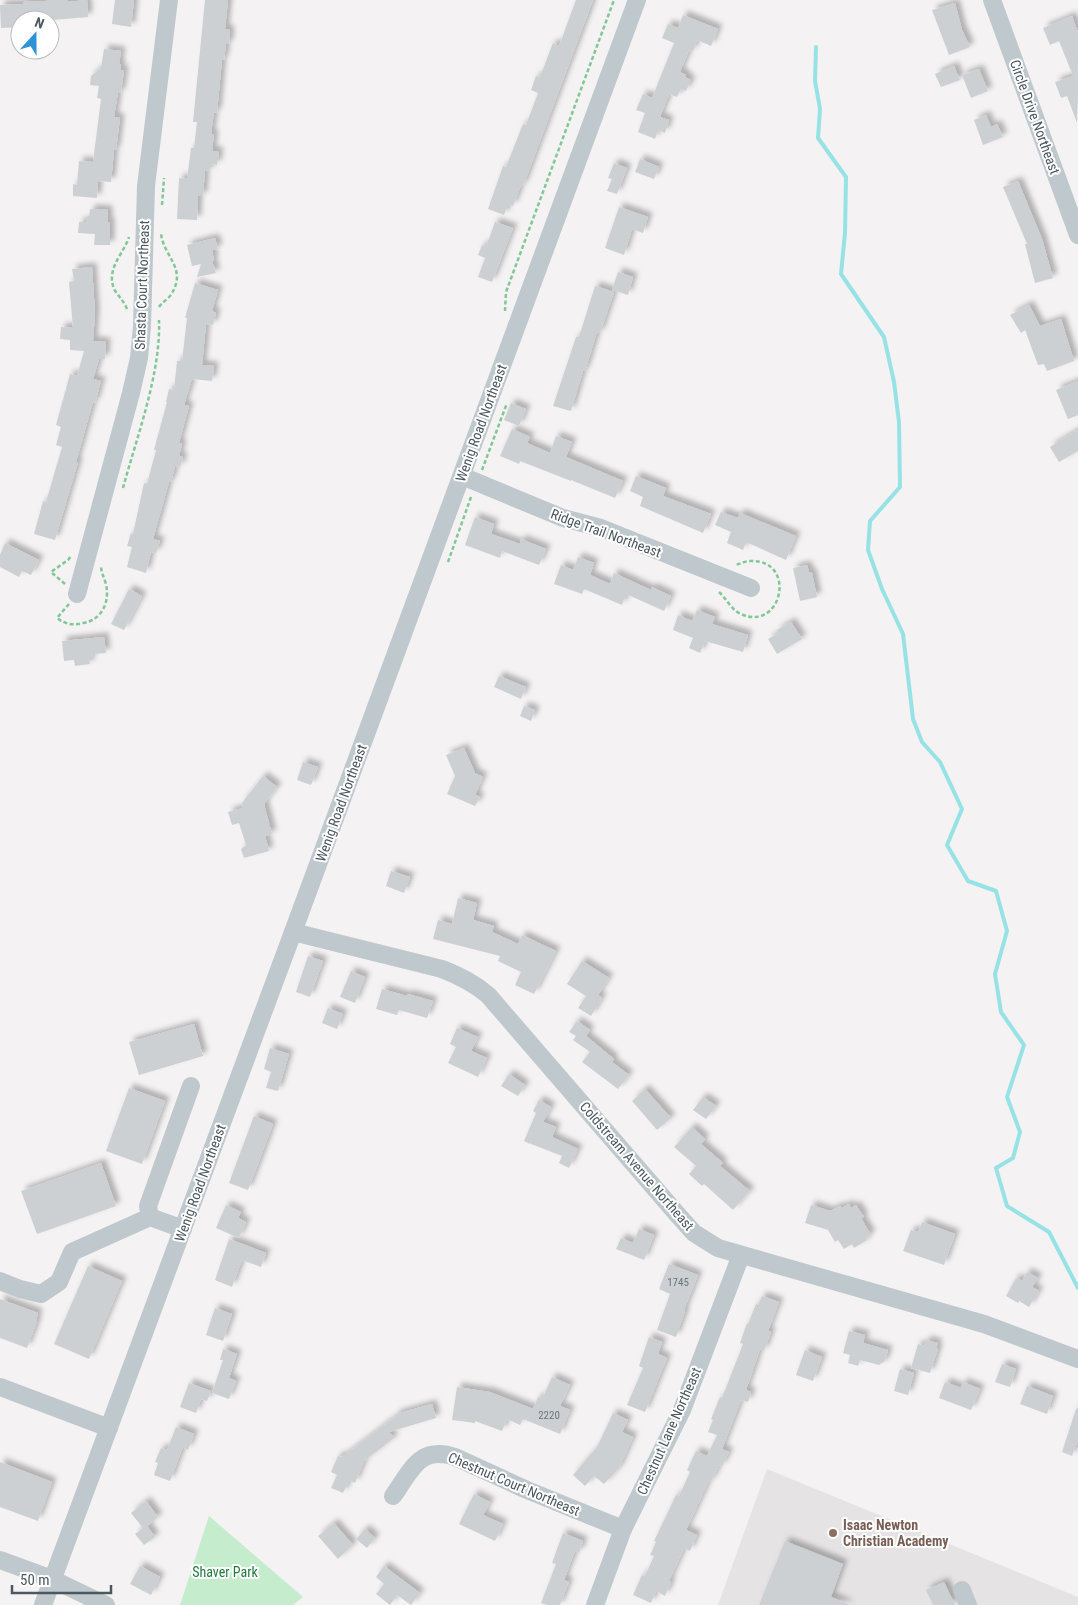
<svg xmlns="http://www.w3.org/2000/svg" width="1078" height="1605" viewBox="0 0 1078 1605" font-family="'Roboto Condensed',sans-serif">
  <style>
    .education { fill: #e5e3e3 }
    .green { fill: #c6ecce }
    .lines { fill: none; stroke-linecap: round; stroke-linejoin: round }
    .stream { stroke: #97e2e5; stroke-width: 4 }
    .building { fill: #ccd0d3; filter: url(#shadow) }
    .path { stroke: #81c798; stroke-width: 2.5; stroke-dasharray: 4 2.5; stroke-linecap: butt }
    .minor { stroke: #bfc8cd; stroke-width: 18 }
    .education-dot { fill: #8d6e63; stroke: #fff; stroke-width: 2 }
    .labels { text-anchor: middle; stroke-width: 4; stroke-linejoin: round; paint-order: stroke }
    .number-label { font-size: 11px; fill: #6b767a }
    .street-label { font-size: 14px; fill: #4b585d; stroke: #fff }
    .education-label { font-size: 14px; font-weight: bold; fill: #785e54; stroke: #fff; text-anchor: start }
    .park-label { font-size: 14px; fill: #217a3e; stroke: #fff }
  </style>
  <defs>
    <filter id="shadow"><feDropShadow dx="4.5" dy="-4.5" stdDeviation="2.5" flood-color="#0004"/></filter>
  </defs>
  <rect width="100%" height="100%" fill="#f4f2f2"/>
  <path class="education" d="M767,1469L1078,1597V1605H718Z"/>
  <path class="green" d="M209,1516L303,1597L293,1605H180Z"/>
  <g class="lines">
    <path class="stream" d="M816,47L815,81L820,109L818,138L846,177L845,233L841,274L884,337L894,382L899,422L900,487L870,521L868,550L882,589L903,634L913,719L922,742L940,762L962,809L947,845L968,881L996,891L1007,931L995,974L1001,1012L1024,1045L1007,1097L1020,1132L1013,1158L996,1168L1007,1206L1049,1232L1078,1288"/>
  </g>
  <g class="building">
    <path d="M68,0V2L87,0L88,17L53,20H20V27L1,28L0,5L23,4V2Z"/>
    <path d="M115,0H134L131,27L112,24Z"/>
    <path d="M205,0H228L225,29L230,30L229,44H226L224,60L222,59L217,113L214,112L211,134H214L212,151H219L217,165L211,164L210,171L205,170L203,196H198L197,220L177,219L179,178L187,179L191,148H194L197,122H193Z"/>
    <path d="M576,0H593L523,186L521,185L513,206L508,204L504,215L488,209L503,166L506,167L523,124L526,125L538,93L531,90L536,76L540,77L553,43L559,46Z"/>
    <path d="M955,3L962,30L970,47L949,55L932,10Z"/>
    <path d="M683,15L718,29L711,46L697,40L693,51L689,50L680,72L686,75L685,77L691,80L686,91L681,89L677,97L669,94L660,117L669,120L665,133L658,130L655,139L638,132L645,113L636,110L643,94L652,98L674,43L662,38L668,24L678,28Z"/>
    <path d="M1072,16L1078,33L1077,123L1067,96L1061,98L1055,82L1073,76L1059,41L1050,45L1043,28Z"/>
    <path d="M104,49L121,51L119,64H121L120,70H124L121,93L118,92L114,117L120,118L116,150H114L111,182L98,181L97,198L73,196V184L77,185L79,161L93,162L101,99L97,98L99,86L90,85L91,76L101,68Z"/>
    <path d="M954,66L960,80L941,87L935,74Z"/>
    <path d="M979,69L988,91L971,98L962,75Z"/>
    <path d="M986,115L991,127L997,124L1003,137L983,145L974,120Z"/>
    <path d="M640,159L659,167L654,179L635,172Z"/>
    <path d="M614,163L627,168L617,194L607,191L612,179L608,178Z"/>
    <path d="M1018,181L1042,239L1053,278L1035,283L1025,244H1027L1003,187Z"/>
    <path d="M619,207L648,217L643,233L632,229L624,255L605,248Z"/>
    <path d="M90,209L108,210V222H110V245H94L95,234L78,233L79,222H86V218H89Z"/>
    <path d="M495,222L513,228L492,282L478,277L485,258L478,255L482,245L486,247Z"/>
    <path d="M215,238L218,249L212,250L214,260L212,261L216,273L197,277L201,264L192,266L187,245Z"/>
    <path d="M92,267L95,313L93,341L106,342L105,359H99L93,379L101,381L95,403L93,402L76,462H78L55,540L34,534L43,501L46,502L62,447L56,445L61,427L56,425L70,374L77,376L84,351L70,350V340L60,339L61,327L73,328L69,282L74,281L72,269Z"/>
    <path d="M618,272L633,277L628,295L612,290Z"/>
    <path d="M195,283L218,290L212,311L216,313L213,325L206,324L202,365L214,366L212,381L192,379L184,405L189,406L179,443L182,444L179,456L183,457L180,467L175,466L171,482H169L153,539L160,541L156,553L151,552L146,573L127,567L132,547L127,546L131,533L133,534L144,483L147,484L156,450H154L167,402H166L169,389L174,390L177,361H182L187,318H185Z"/>
    <path d="M595,286L614,292L600,333L597,332L585,371H583L571,411L553,406L576,337H579Z"/>
    <path d="M1029,305L1040,326L1061,319L1074,361L1047,371L1044,364L1038,365L1025,330L1021,333L1010,315Z"/>
    <path d="M1078,381V415L1068,419L1056,390Z"/>
    <path d="M511,403L526,409L519,426L504,420Z"/>
    <path d="M512,429L530,437L527,443L550,453L556,436L572,442L566,457L623,481L615,498L571,480V481L520,461L519,464L500,456Z"/>
    <path d="M1078,430V451L1059,462L1050,447Z"/>
    <path d="M636,476L666,488L663,496L711,514L703,533L640,506L643,497L630,491Z"/>
    <path d="M721,512L738,518L740,513L796,536L786,560L746,542L743,550L727,543L731,532L715,525Z"/>
    <path d="M475,517L494,524L491,534L520,544L521,539L546,549L539,565L502,551L500,558L465,545Z"/>
    <path d="M5,543L39,560L31,575L22,571L19,577L0,567V555Z"/>
    <path d="M578,557L594,563L590,575L610,584L614,573L651,590L652,587L671,596L664,611L626,594L622,605L584,589L582,594L554,584L561,565L573,570Z"/>
    <path d="M807,565L809,572L812,573L817,597L800,601L793,568Z"/>
    <path d="M129,589L142,596L124,630L111,624Z"/>
    <path d="M697,610L715,617L712,624L748,635L743,652L705,641L700,653L689,648L693,638L673,630L678,615L692,621Z"/>
    <path d="M791,622L802,639L777,654L768,639L779,633L777,630Z"/>
    <path d="M104,637L106,653L92,654L93,658H89L90,664L75,666L74,660L64,661L62,641Z"/>
    <path d="M499,676L526,687L521,699L494,687Z"/>
    <path d="M524,706L535,710L531,721L520,716Z"/>
    <path d="M464,748L475,773L483,777L475,795L480,797L475,806L447,794L455,776L446,755Z"/>
    <path d="M303,762L318,767L311,785L297,780Z"/>
    <path d="M263,776L277,787L264,804L272,834L265,836L269,851L244,858L241,849L246,845L239,823L232,825L228,812L243,808L242,803Z"/>
    <path d="M391,871L410,877L404,893L386,886Z"/>
    <path d="M458,898L477,903L473,920L494,926L492,932L518,944L522,935L556,951L534,994L515,985L521,972L498,961L500,956L433,939L438,920L452,924Z"/>
    <path d="M308,956L323,961L310,997L296,992Z"/>
    <path d="M582,961L609,978L598,995L602,998L591,1016L578,1008L586,996L567,984Z"/>
    <path d="M351,971L365,977L355,1003L340,997Z"/>
    <path d="M382,989L407,996L408,994L433,1001L427,1018L399,1010L397,1015L376,1009Z"/>
    <path d="M328,1008L343,1014L337,1029L322,1023Z"/>
    <path d="M577,1021L590,1030L586,1036L614,1059L612,1062L629,1075L618,1089L582,1062L590,1052L573,1040L576,1036L569,1032Z"/>
    <path d="M194,1024L203,1056L139,1075L129,1042Z"/>
    <path d="M457,1028L478,1037L471,1051L487,1058L478,1077L448,1063L456,1047L450,1044Z"/>
    <path d="M270,1048L289,1054L278,1091L266,1088L271,1072L264,1069Z"/>
    <path d="M509,1074L525,1085L518,1096L501,1086Z"/>
    <path d="M129,1088L165,1101L142,1164L106,1151Z"/>
    <path d="M645,1089L671,1118L657,1130L632,1101Z"/>
    <path d="M703,1097L716,1106L706,1119L693,1110Z"/>
    <path d="M539,1100L551,1107L543,1122L556,1127L552,1137L578,1149L569,1168L559,1163L562,1156L531,1144V1142L530,1144L524,1141L536,1113L533,1111Z"/>
    <path d="M254,1116L273,1124L248,1190L229,1183Z"/>
    <path d="M692,1127L705,1139L701,1144L723,1163L720,1166L750,1191L733,1210L704,1184L702,1186L689,1174L696,1166L674,1147Z"/>
    <path d="M101,1163L116,1206L37,1234L21,1191Z"/>
    <path d="M849,1204L851,1208L856,1205L864,1217L861,1218L871,1235L866,1238L867,1240L854,1248L852,1244L844,1249L838,1240L835,1242L828,1230L805,1223L811,1205L830,1211L840,1206L841,1208Z"/>
    <path d="M226,1205L241,1212L238,1218L246,1222L239,1238L216,1228Z"/>
    <path d="M922,1222L955,1234L944,1265L903,1251L911,1230L918,1232Z"/>
    <path d="M639,1229L654,1235L644,1260L616,1249L621,1238L633,1243Z"/>
    <path d="M229,1239L266,1253L261,1267L242,1260L232,1287L215,1280Z"/>
    <path d="M669,1264L698,1275L684,1310L685,1311L676,1337L657,1330L670,1294L659,1289Z"/>
    <path d="M88,1266L122,1281L89,1359L54,1344Z"/>
    <path d="M1027,1272L1038,1278L1032,1287L1039,1291L1029,1307L1019,1301L1018,1303L1006,1296L1016,1278L1022,1281Z"/>
    <path d="M762,1296L779,1302L768,1331L771,1332L764,1351L760,1349L746,1390L751,1392L748,1402L741,1400L722,1449L729,1452L722,1466L719,1465L711,1482L709,1480L686,1530L697,1535L690,1551L684,1548L669,1581L671,1582L665,1596L656,1591L651,1603L633,1595L642,1575L645,1576L654,1556L650,1555L656,1542L654,1541L676,1495L679,1496L690,1472L687,1470L696,1451L707,1456L717,1435L708,1432L713,1420L711,1419L720,1397L722,1398L743,1344L740,1343L747,1323L748,1324L756,1304L758,1305Z"/>
    <path d="M0,1299L38,1313L36,1321H37L27,1348L0,1338Z"/>
    <path d="M215,1308L232,1314L223,1341L206,1335Z"/>
    <path d="M849,1331L865,1335L863,1343L888,1350L885,1361L879,1365L860,1360L858,1366L848,1363L850,1355L843,1353Z"/>
    <path d="M649,1337L662,1342L658,1354L667,1358L645,1412L627,1405L643,1368L639,1366Z"/>
    <path d="M926,1340L938,1343L936,1348L938,1349L930,1373L911,1368L918,1344L924,1346Z"/>
    <path d="M223,1349L237,1354L229,1378L236,1381L229,1399L212,1393L223,1360H220Z"/>
    <path d="M805,1350L822,1357L813,1381L796,1375Z"/>
    <path d="M1002,1364L1016,1369L1010,1387L995,1382Z"/>
    <path d="M900,1369L914,1373L908,1395L894,1391Z"/>
    <path d="M552,1377L570,1385L560,1406L570,1410L560,1434L523,1419L520,1425L507,1419L502,1431L475,1421V1423L452,1420L457,1387L490,1392L533,1409L538,1397L542,1399Z"/>
    <path d="M945,1382L961,1388L963,1382L980,1389L971,1410L939,1398Z"/>
    <path d="M189,1383L211,1391L207,1401L201,1399L196,1413L180,1407Z"/>
    <path d="M1027,1386L1053,1396L1047,1414L1020,1404Z"/>
    <path d="M432,1404L436,1418L389,1432L394,1438L364,1461L355,1483L349,1480L343,1493L331,1488L337,1475L331,1472L338,1456L342,1457L396,1416V1414Z"/>
    <path d="M1076,1409H1078V1439L1072,1456L1062,1452Z"/>
    <path d="M613,1413L628,1420L622,1432L633,1437L619,1468L604,1484L594,1476L585,1486L573,1475L597,1447Z"/>
    <path d="M176,1427L194,1434L188,1450L183,1447L170,1481L154,1475L158,1463L155,1462L161,1448L167,1450Z"/>
    <path d="M0,1462L52,1482L38,1521L0,1507Z"/>
    <path d="M474,1494L490,1502L483,1515L503,1524L495,1541L459,1524Z"/>
    <path d="M146,1501L158,1517L147,1526L155,1537L144,1545L135,1534L143,1528L131,1513Z"/>
    <path d="M334,1523L353,1545L338,1559L318,1536Z"/>
    <path d="M365,1529L375,1538L367,1548L356,1539Z"/>
    <path d="M563,1533L583,1541L579,1553L575,1551L564,1580L569,1582L560,1605H547L541,1603L556,1564L552,1563Z"/>
    <path d="M785,1541L843,1564L831,1597L850,1605H759Z"/>
    <path d="M140,1566L160,1577L151,1595L130,1584Z"/>
    <path d="M384,1566L420,1593L411,1605L397,1595L390,1605L376,1594L384,1584L376,1577Z"/>
    <path d="M944,1582L955,1605H933L926,1590Z"/>
  </g>
  <g class="lines">
    <g class="path">
      <path d="M162,205L164,178"/>
      <path d="M159,307C162,302 169,299 172,293C187,268 163,256 161,233"/>
      <path d="M127,309C124,301 118,296 114,289C106,268 123,255 129,237"/>
      <path d="M505,311L506,292L614,0"/>
      <path d="M482,470L507,403"/>
      <path d="M123,488C137,436 161,373 159,320"/>
      <path d="M448,562L471,497"/>
      <path d="M65,584L51,572L68,560L71,556"/>
      <path d="M719,592C727,599 731,610 741,614C782,633 798,559 750,561C745,561 740,564 735,565"/>
      <path d="M69,604L57,618C65,624 73,626 83,623C102,620 110,602 106,584C104,577 101,573 101,565"/>
    </g>
    <g class="minor">
      <path d="M992,0L1078,235"/>
      <path d="M462,476L563,518L601,528L751,588"/>
      <path d="M77,594L131,393L139,358L142,326L146,186L169,0"/>
      <path d="M293,932L442,969C460,976 474,983 488,995L677,1214L694,1233L718,1248L984,1324L1078,1359"/>
      <path d="M150,1217L148,1206L191,1086"/>
      <path d="M0,1281L20,1289L41,1294L59,1282L72,1252L150,1217L183,1229"/>
      <path d="M0,1387L109,1428"/>
      <path d="M393,1496C411,1471 419,1445 455,1457L527,1490L623,1529"/>
      <path d="M0,1560L52,1579L106,1605"/>
      <path d="M962,1590L968,1605"/>
      <path d="M43,1605L293,932L637,0"/>
      <path d="M595,1605L623,1529L682,1410L741,1255"/>
    </g>
  </g>
  <circle class="education-dot" cx="833" cy="1533" r="5"/>
  <g class="labels">
    <g class="number-label">
      <text x="678" y="1286">1745</text>
      <text x="549" y="1419">2220</text>
    </g>
    <g class="street-label">
      <text transform="translate(1035 117) rotate(70)" y="5">Circle Drive Northeast</text>
      <text transform="translate(142 285) rotate(-88)" y="5">Shasta Court Northeast</text>
      <text transform="translate(481 423) rotate(-70)" y="5">Wenig Road Northeast</text>
      <text transform="translate(606 533) rotate(20)" y="5">Ridge Trail Northeast</text>
      <text transform="translate(341 803) rotate(-70)" y="5">Wenig Road Northeast</text>
      <text transform="translate(637 1166) rotate(49)" y="5">Coldstream Avenue Northeast</text>
      <text transform="translate(200 1183) rotate(-70)" y="5">Wenig Road Northeast</text>
      <text transform="translate(669 1431) rotate(-66)" y="5">Chestnut Lane Northeast</text>
      <text transform="translate(514 1484) rotate(23)" y="5">Chestnut Court Northeast</text>
    </g>
    <g class="education-label">
      <text x="843" y="1530">Isaac Newton<tspan x="843" dy="16">Christian Academy</tspan></text>
    </g>
    <g class="park-label">
      <text x="225" y="1577">Shaver Park</text>
    </g>
  </g>
  <g transform="translate(35 35) rotate(21)"><circle r="24" fill="#ffffff" stroke="#b7bcbe"/>
  <path d="M0-4L9 19L0 12L-9 19Z" fill="#2c93d4"/>
  <text y="-8" font-size="14" font-weight="bold" text-anchor="middle" fill="#4b585d">N</text>
  </g>
  <path d="M12 1585v8h99v-8" fill="none" stroke="#4b585d" stroke-width="2.5"/>
  <text x="20" y="1585" font-size="15" fill="#4b585d" stroke="#ffffff" stroke-width="4" paint-order="stroke">50 m</text>
</svg>
